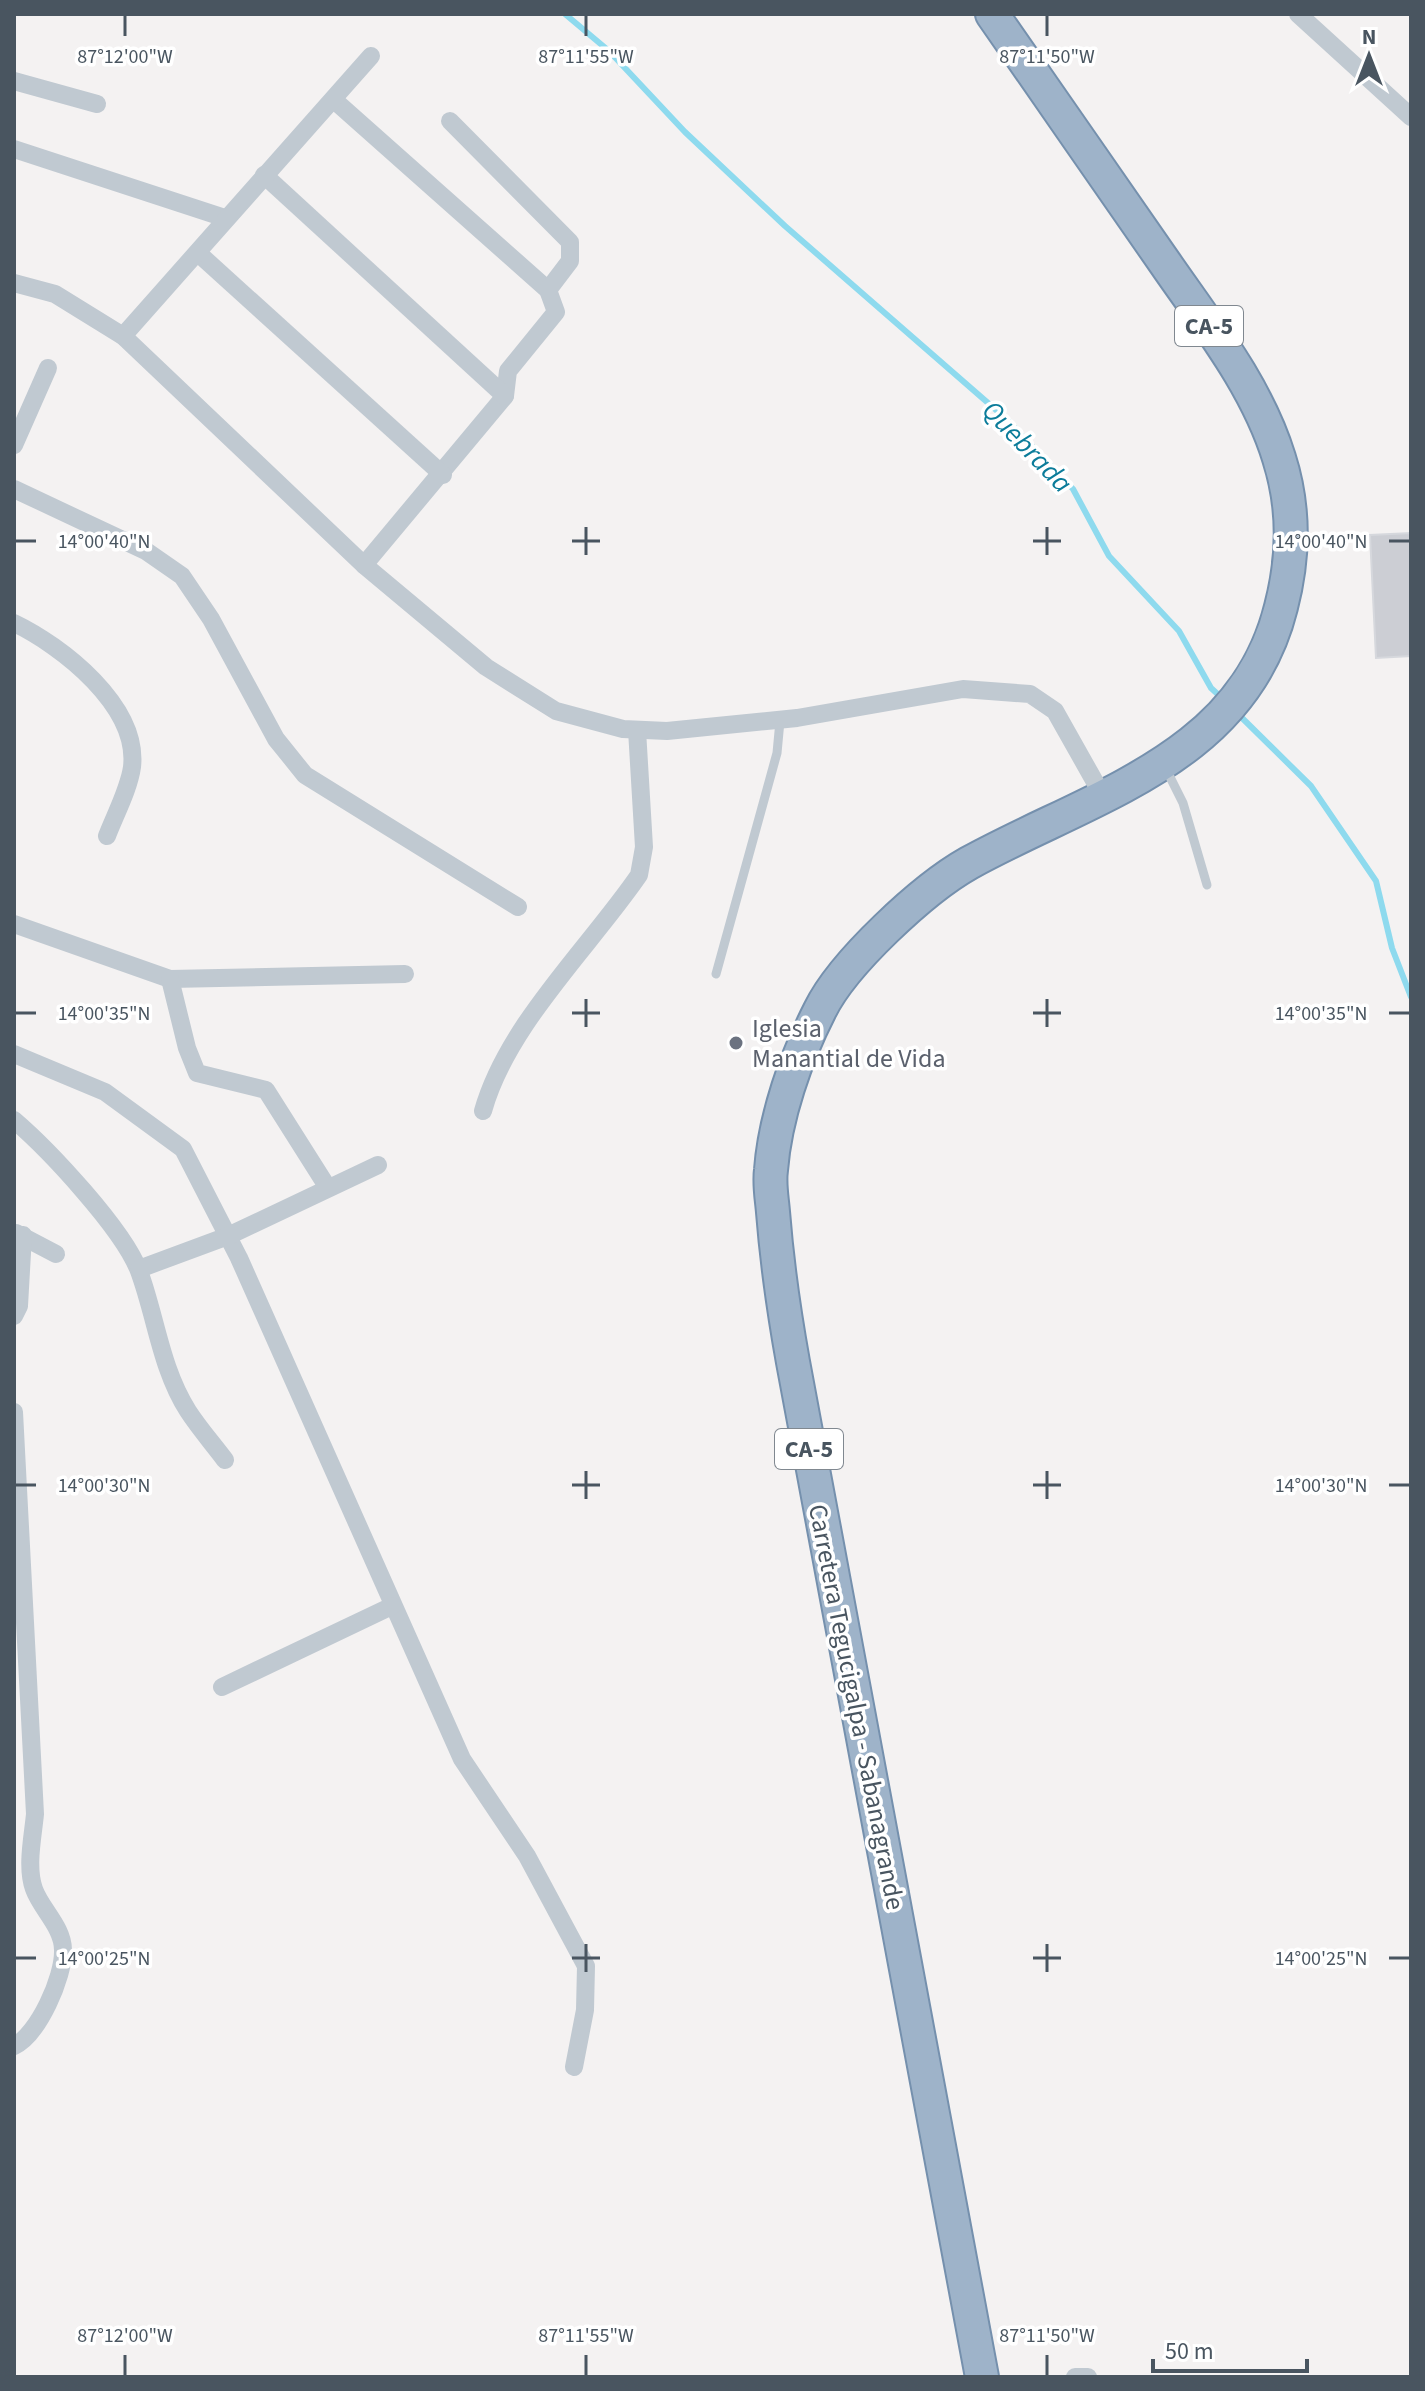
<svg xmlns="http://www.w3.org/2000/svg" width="1425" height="2391" viewBox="0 0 1425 2391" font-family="'Source Sans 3',sans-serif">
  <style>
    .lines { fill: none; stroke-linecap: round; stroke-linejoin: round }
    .stream { stroke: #8edaee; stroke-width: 6 }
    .building { fill: #ccced4; stroke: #d6d8dd; stroke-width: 2 }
    .trunk-casing { stroke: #7590ad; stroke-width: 36 }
    .service { stroke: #c0c9d1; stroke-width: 9 }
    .minor { stroke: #c0c9d1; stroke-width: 18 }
    .trunk { stroke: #9eb3c9; stroke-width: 32 }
    .ticks { fill: none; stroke: #495560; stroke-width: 3 }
    .worship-dot { fill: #6b7280; stroke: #fff; stroke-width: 3 }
    .labels { text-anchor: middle; stroke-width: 7; stroke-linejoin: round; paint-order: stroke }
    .shield { fill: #fff; stroke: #808890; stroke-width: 2 }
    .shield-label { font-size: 24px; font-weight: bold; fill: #495560 }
    .worship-label { font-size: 26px; fill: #5b616d; stroke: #fff; text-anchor: start }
    .street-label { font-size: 26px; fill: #495560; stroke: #fff }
    .water-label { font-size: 28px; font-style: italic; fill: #0b7c9a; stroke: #fff }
    .ticks-label { font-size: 20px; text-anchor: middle; fill: #495560; stroke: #fff; stroke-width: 7; stroke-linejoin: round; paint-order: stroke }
  </style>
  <rect width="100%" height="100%" fill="#f4f2f2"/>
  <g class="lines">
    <g class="stream">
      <path d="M565,14L609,51L685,132L785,226L1003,416L1073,489L1109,556L1179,631L1211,688L1223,699"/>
      <path d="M1236,712L1311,786L1376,881L1392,948L1411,997"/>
    </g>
  </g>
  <path class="building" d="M1411,533V656L1376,658L1370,535Z"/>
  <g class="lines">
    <defs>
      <path id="trunk" d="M982,2377L793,1362C784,1312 777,1263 773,1212C772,1199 769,1184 771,1170C775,1117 796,1057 820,1010C843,963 923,889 969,863C1090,796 1243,760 1281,607C1294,557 1295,508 1279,458C1257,386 1207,324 1165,263C1107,180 1050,97 992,14"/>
    </defs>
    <use href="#trunk" class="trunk-casing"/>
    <g class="service">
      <path d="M1166,769L1183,803L1207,885"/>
      <path d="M716,974L777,753L780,721"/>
    </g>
    <g class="minor">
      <path d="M1298,14L1411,117"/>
      <path d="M14,81L97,104"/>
      <path d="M334,100L548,290L556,312L508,371L505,396L364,565"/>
      <path d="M450,121L570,242V261L548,290"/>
      <path d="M14,149L225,218"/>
      <path d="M264,175L505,396"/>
      <path d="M198,253L443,475"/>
      <path d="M14,283L55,294L123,336L364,565L486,667L556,711L623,729L667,731L797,718L963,689L1030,694L1055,711L1104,798"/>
      <path d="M123,336L371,56"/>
      <path d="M14,445L48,368"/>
      <path d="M14,489L146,551L182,576L211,619L276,739L305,775L518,907"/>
      <path d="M14,623C62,646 139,706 132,767C129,789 115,815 107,836"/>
      <path d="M14,924L170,979L405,974"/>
      <path d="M170,979L187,1048L197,1073L266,1090L328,1188"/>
      <path d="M14,1054L105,1092L183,1149L239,1258L462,1759L527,1856L586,1966L585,2010L574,2067"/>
      <path d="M483,1111C507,1025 589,948 639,875L644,847L637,730"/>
      <path d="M14,1120C49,1150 123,1229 139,1271C156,1317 161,1369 188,1411C199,1428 213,1444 225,1460"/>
      <path d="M16,1233L56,1254"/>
      <path d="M139,1269L228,1236L378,1165"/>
      <path d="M14,1316L19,1306L23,1235"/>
      <path d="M14,1412L35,1814C33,1836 26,1867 34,1889C41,1909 63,1927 63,1950C64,1977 38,2035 14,2046"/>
      <path d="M222,1687L392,1606"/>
      <path d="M1075,2377H1088"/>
    </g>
    <use href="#trunk" class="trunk"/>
  </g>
  <path class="ticks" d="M125,16V36M586,16V36M1047,16V36M586,527V555M1047,527V555M16,541H36M572,541H600M1033,541H1061M1389,541H1409M586,999V1027M1047,999V1027M16,1013H36M572,1013H600M1033,1013H1061M1389,1013H1409M586,1471V1499M1047,1471V1499M16,1485H36M572,1485H600M1033,1485H1061M1389,1485H1409M586,1944V1972M1047,1944V1972M16,1958H36M572,1958H600M1033,1958H1061M1389,1958H1409M125,2355V2375M586,2355V2375M1047,2355V2375"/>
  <circle class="worship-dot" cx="736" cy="1043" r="8"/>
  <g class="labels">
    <g class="shield">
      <rect x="1175" y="306" width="68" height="40" rx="6"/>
      <rect x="775" y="1429" width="68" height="40" rx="6"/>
    </g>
    <g class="shield-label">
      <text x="1209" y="334">CA-5</text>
      <text x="809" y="1457">CA-5</text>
    </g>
    <g class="worship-label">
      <text x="752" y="1037">Iglesia<tspan x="752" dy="30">Manantial de Vida</tspan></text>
    </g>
    <g class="street-label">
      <text transform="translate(857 1707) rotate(79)" y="9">Carretera Tegucigalpa - Sabanagrande</text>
    </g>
    <g class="water-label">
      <text transform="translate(1028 446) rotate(46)" y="10">Quebrada</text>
    </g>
  </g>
  <g class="ticks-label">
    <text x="125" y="63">87°12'00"W</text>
    <text x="586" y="63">87°11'55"W</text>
    <text x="1047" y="63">87°11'50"W</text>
    <text x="104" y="548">14°00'40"N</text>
    <text x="1321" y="548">14°00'40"N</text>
    <text x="104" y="1020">14°00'35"N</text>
    <text x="1321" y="1020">14°00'35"N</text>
    <text x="104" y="1492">14°00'30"N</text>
    <text x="1321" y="1492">14°00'30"N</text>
    <text x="104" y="1965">14°00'25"N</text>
    <text x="1321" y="1965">14°00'25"N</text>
    <text x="125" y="2342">87°12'00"W</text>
    <text x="586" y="2342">87°11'55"W</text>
    <text x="1047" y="2342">87°11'50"W</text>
  </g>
  <rect width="1425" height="2391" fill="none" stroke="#495560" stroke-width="32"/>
  <g transform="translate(1369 56)" stroke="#ffffff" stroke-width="6" paint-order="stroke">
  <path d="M0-6L14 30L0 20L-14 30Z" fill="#495560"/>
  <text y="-12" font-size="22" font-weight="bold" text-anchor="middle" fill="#495560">N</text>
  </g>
  <path d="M1153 2359v12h154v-12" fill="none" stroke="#495560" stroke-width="4"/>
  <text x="1165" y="2359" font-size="24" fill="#495560" stroke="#ffffff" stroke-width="6" paint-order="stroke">50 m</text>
</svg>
